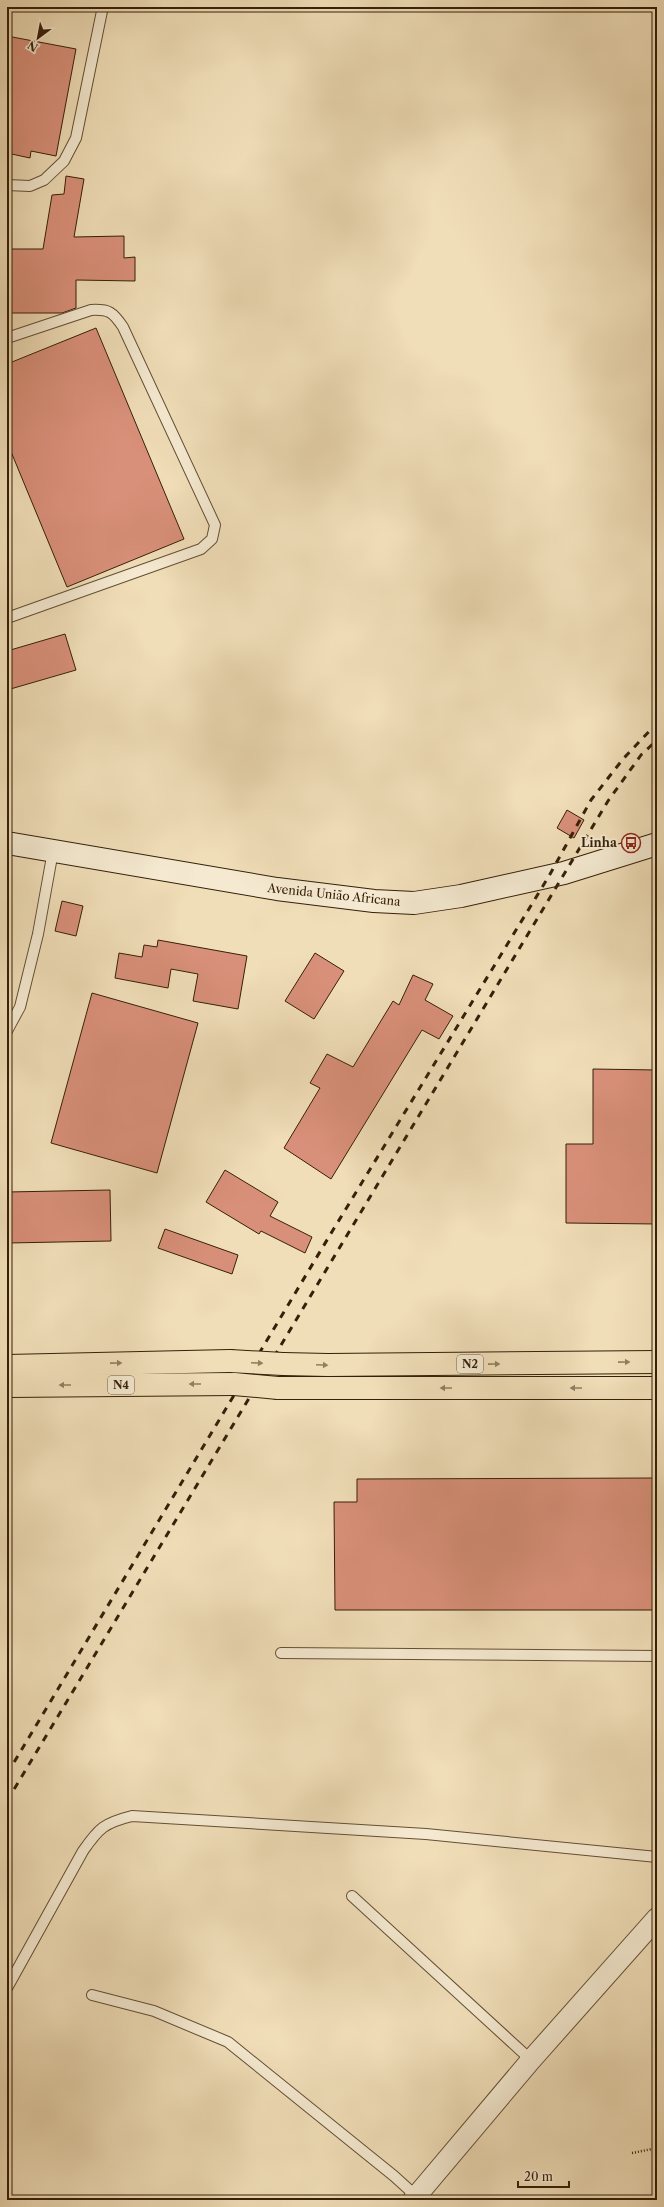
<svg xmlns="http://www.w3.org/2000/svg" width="664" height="2207" viewBox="0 0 664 2207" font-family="'Libre Caslon Text',serif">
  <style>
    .building { fill: #d9907a; stroke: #351f08 }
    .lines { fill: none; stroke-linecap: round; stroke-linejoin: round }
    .lane-casing { stroke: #644f34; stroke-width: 12 }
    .street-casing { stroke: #644f34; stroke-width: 22 }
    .secondary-casing { stroke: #351f08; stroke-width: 24 }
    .highway-casing { stroke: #351f08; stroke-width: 24 }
    .path { stroke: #351f08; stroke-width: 2.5; stroke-dasharray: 1 2; stroke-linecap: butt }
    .lane { stroke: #f5ead1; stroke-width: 10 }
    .street { stroke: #f5ead1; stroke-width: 20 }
    .secondary { stroke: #f5ead1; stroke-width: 22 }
    .highway { stroke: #f0deb8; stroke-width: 22 }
    .rail { stroke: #351f08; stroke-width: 3; stroke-dasharray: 7 7; stroke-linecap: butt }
    .highway-bridge-casing { stroke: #351f08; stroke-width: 24; stroke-linecap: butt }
    .highway-bridge { stroke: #f0deb8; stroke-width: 22 }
    .oneway { fill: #927e60 }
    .labels { text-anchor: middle; stroke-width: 4; stroke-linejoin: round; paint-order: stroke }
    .shield { fill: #f5ead1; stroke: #6f5c44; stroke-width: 1 }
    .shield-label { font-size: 11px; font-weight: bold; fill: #351f08 }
    .poi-label { font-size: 12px; font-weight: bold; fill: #351f08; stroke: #f5ead1; text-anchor: end }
    .street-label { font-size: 12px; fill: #351f08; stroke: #f5ead1 }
  </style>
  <rect width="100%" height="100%" fill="#f0deb8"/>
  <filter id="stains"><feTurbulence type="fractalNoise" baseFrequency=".005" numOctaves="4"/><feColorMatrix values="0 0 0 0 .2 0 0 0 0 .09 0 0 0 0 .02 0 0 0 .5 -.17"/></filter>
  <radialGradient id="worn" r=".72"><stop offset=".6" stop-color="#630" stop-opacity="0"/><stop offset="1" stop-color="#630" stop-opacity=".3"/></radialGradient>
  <g class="building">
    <path d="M7,36L76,49L56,156L31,151L30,158L7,153Z"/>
    <path d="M66,176L84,179L74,237L124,236V258L135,257V281L76,280V308L62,313H7V249H43L52,195L64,194Z"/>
    <path d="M96,328L184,539L67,587L7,442V364Z"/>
    <path d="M65,634L76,670L7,690V651Z"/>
    <path d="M567,810L584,820L574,838L557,828Z"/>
    <path d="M62,901L83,906L76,936L55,931Z"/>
    <path d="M158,940L247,956L238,1009L193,1001L198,974L171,969L168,988L115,978L119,953L142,957L144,945L157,947Z"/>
    <path d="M315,953L344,971L314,1019L285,1001Z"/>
    <path d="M413,975L433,984L425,1000L453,1016L439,1039L422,1030L331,1179L284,1148L320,1088L310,1083L327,1054L353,1067L393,1001L399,1005Z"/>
    <path d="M92,993L198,1023L157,1173L51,1143Z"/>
    <path d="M593,1069L657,1070V1224L566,1223V1144H593Z"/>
    <path d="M225,1170L278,1202L270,1216L312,1237L305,1253L261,1231L259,1234L206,1202Z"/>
    <path d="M110,1190L111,1241L7,1243V1192Z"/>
    <path d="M165,1229L238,1255L232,1274L158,1248Z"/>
    <path d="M657,1478V1610H335L334,1502H357V1479Z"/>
  </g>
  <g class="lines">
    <defs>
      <g id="lane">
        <path d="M7,185L30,186L44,180L64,161L76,138L102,11"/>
        <path d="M7,338L91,310C109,309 113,312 123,327L215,525L212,539L201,549L7,618"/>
        <path d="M7,1031L20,1007L38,934L53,851"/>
        <path d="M281,1653L657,1656"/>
        <path d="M352,1896L531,2060"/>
        <path d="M7,1988L83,1851C99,1828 104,1823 132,1816L426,1834L657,1857"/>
        <path d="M92,1995L154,2011L228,2042L394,2176L416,2196"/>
      </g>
      <path id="street" d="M413,2200L531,2060L657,1918"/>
      <path id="secondary" d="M7,843L277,889L374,901L414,903L461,896L564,873L657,844"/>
      <g id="highway">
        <path d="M283,1364L328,1365L657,1362"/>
        <path d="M7,1366L230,1361"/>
        <path d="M7,1386L234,1384"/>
        <path d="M278,1388H657"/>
      </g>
    </defs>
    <use href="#lane" class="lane-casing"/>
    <use href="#street" class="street-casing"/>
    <use href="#secondary" class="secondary-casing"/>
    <use href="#highway" class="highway-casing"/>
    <path class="path" d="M632,2153L657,2148"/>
    <use href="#lane" class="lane"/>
    <use href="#street" class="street"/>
    <use href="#secondary" class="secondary"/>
    <use href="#highway" class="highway"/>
    <g class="rail">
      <path d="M7,1774L333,1230L549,876L591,800L623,759L657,723"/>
      <path d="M7,1801L608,801L641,755L657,740"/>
    </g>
    <defs>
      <g id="highway-bridge">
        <path d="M230,1361L283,1364"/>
        <path d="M234,1384L278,1388"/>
      </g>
    </defs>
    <use href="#highway-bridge" class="highway-bridge-casing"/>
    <use href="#highway-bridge" class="highway-bridge"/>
  </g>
  <defs><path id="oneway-solid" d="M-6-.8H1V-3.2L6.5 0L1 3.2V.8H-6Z"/></defs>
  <g class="oneway">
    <use href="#oneway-solid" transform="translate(624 1362) rotate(-1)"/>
    <use href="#oneway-solid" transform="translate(116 1363) rotate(-1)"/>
    <use href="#oneway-solid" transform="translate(257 1363) rotate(3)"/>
    <use href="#oneway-solid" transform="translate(494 1364) rotate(-1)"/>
    <use href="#oneway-solid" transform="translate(322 1365) rotate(2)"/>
    <use href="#oneway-solid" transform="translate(195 1384) rotate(180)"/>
    <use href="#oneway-solid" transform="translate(65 1385) rotate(180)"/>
    <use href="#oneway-solid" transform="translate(446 1388) rotate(-180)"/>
    <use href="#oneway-solid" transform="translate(576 1388) rotate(-180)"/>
  </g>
  <defs>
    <symbol id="bus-ring" viewBox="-11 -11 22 22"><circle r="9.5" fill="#f5ead1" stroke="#8f2418" stroke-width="1.5"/><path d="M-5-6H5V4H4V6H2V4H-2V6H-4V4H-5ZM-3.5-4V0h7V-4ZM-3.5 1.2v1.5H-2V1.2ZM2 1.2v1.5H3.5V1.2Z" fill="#8f2418"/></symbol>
  </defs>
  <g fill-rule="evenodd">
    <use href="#bus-ring" x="620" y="832" width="22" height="22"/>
  </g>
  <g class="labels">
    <g class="shield">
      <rect x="457" y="1355" width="26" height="18" rx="3"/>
      <rect x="108" y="1376" width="26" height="18" rx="3"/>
    </g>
    <g class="shield-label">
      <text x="470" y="1368">N2</text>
      <text x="121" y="1389">N4</text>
    </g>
    <g class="poi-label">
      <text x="617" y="847">Linha</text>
    </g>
    <g class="street-label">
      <text transform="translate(334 895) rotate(6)" y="4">Avenida União Africana</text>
    </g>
  </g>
  <rect width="664" height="2207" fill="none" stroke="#f0deb8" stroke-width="24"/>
  <rect x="8" y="8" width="648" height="2191" fill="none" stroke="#351f08" stroke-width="2"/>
  <rect x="12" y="12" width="640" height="2183" fill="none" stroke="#351f08"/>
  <g transform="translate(38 38) rotate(212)" stroke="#f5ead1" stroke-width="3" paint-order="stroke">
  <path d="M0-3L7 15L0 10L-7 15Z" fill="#351f08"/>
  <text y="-6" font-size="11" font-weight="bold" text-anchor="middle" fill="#351f08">N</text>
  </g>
  <path d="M518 2181v6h51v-6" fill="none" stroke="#351f08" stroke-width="2"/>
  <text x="524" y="2181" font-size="12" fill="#351f08" stroke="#f5ead1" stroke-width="3" paint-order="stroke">20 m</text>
  <rect width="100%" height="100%" filter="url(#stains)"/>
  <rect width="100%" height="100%" fill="url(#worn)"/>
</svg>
